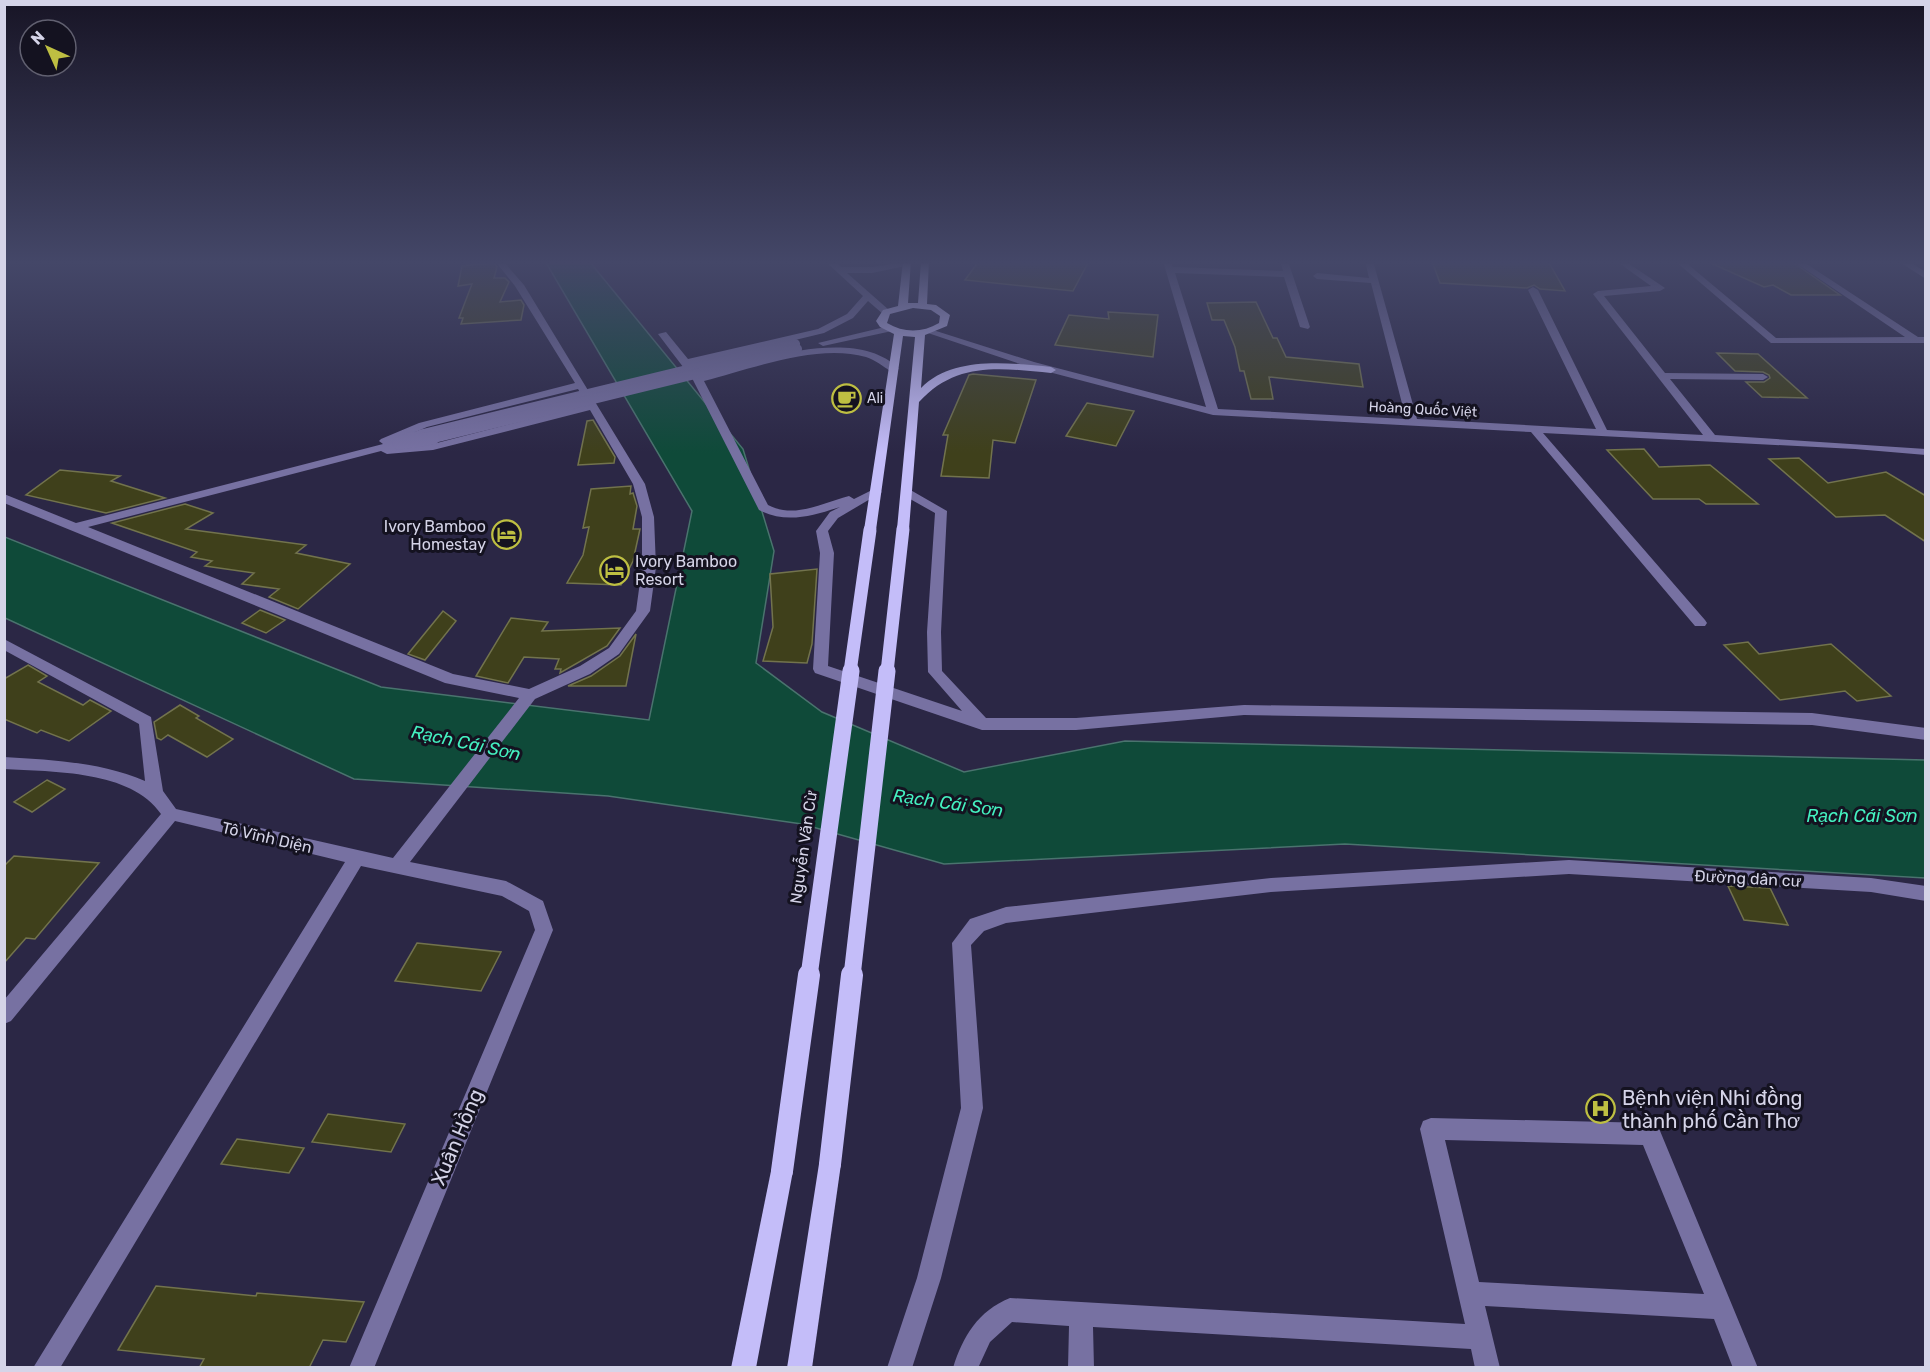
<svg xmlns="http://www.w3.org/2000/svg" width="1930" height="1372" viewBox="0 0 1930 1372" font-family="Rubik,sans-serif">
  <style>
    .water { fill: #0f4a39; stroke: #4a736e; stroke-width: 1.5 }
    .building { fill: #3f401b; stroke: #72734d; stroke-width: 1.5 }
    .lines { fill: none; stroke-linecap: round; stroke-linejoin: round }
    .minor { fill: #7771a2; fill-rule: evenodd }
    .major { fill: #c4bdf9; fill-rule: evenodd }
    .minor-bridge-far1 { stroke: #7771a2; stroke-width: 10 }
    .minor-bridge { stroke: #7771a2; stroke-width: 13 }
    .major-bridge-far2 { stroke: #c4bdf9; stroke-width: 13 }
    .major-bridge-far1 { stroke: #c4bdf9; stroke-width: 17 }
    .major-bridge { stroke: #c4bdf9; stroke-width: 22 }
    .labels { text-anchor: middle; stroke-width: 6; stroke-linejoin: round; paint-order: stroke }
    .far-poi-label { font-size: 14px; fill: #d5d4e8; stroke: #141220; text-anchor: start }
    .far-street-label { font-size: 14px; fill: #d5d4e8; stroke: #141220 }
    .poi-label { font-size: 16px; fill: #d5d4e8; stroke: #141220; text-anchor: end }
    .street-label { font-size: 16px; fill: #d5d4e8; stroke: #141220 }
    .water-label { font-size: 18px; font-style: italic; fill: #44f1c0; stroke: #141220 }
    .near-poi-label { font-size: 20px; fill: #d5d4e8; stroke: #141220; text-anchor: start }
    .near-street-label { font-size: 20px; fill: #d5d4e8; stroke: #141220 }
  </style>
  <rect width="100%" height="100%" fill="#2b2745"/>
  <path class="water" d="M545,261H589L743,449L774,551L756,663L822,712L964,772L1125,741L1925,760V878L1345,844L944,864L802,824L608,796L354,779L5,618V537L381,687L649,720L692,511Z"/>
  <g class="building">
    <path d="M979,261H1089L1073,291L965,280Z"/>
    <path d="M1432,261H1548L1565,291L1540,289L1534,285L1527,288L1440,283Z"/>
    <path d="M1706,261H1791L1840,295H1791L1773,285L1764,287Z"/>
    <path d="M494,263L497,267L494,278H505L509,282L500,302L521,300L524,305L521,320L461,324L463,318H459L472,284L458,286L462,266Z"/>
    <path d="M1256,302L1273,338H1277L1286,357L1359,364L1363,387L1269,377L1273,399H1251L1244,371H1240L1235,347L1224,320H1212L1207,303Z"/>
    <path d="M1108,312L1158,315L1153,357L1055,345L1069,315L1109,319Z"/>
    <path d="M1717,353L1758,354L1807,398L1762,397L1746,382H1764L1770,378L1769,375L1763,372L1735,371Z"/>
    <path d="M973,374L1036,380L1015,443L993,440L989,478L941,476L948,435H943L969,375Z"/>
    <path d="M1087,403L1134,411L1116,446L1066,436Z"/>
    <path d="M593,420L615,457L614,463L578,465L587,421Z"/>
    <path d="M1644,449L1659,467L1710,465L1758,504H1706L1699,499H1653L1607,450Z"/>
    <path d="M1799,458L1828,483L1886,472L1926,496V542L1885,515L1836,517L1769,459Z"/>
    <path d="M60,470L120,476L111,481L165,498L106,513L26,495Z"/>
    <path d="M631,486L630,494L633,493L637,506L633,529H640L633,561L621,585L567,583L583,555L589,527L583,528L591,489Z"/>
    <path d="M185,504L213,513L186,529L306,545L296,553L350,564L298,609L269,597L279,589L242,584L254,573L205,566L212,561L191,557L197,552L112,523Z"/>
    <path d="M817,569L812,644L807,663L763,661L773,627L770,574Z"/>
    <path d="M260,610L285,620L266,633L242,623Z"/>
    <path d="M443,611L456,621L425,660L408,654Z"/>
    <path d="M511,618L548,622L542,631L620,628L607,646L560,673L561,669H555L559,659L524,657L508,683L476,676Z"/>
    <path d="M636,634L626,686H568L591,676L620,656Z"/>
    <path d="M1748,642L1759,654L1831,644L1891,696L1857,701L1845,691L1780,700L1724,645Z"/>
    <path d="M28,665L47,676L38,682L83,705L90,700L111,711L69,741L41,730L37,733L4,719V679Z"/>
    <path d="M180,705L199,716L196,718L233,739L207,757L168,735L161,740L157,738L154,722Z"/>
    <path d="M47,780L65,789L32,812L14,802Z"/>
    <path d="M14,856L99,863L35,939L26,938L4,963V866Z"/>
    <path d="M1728,886L1770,888L1788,925L1744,920Z"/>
    <path d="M417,943L501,952L481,991L395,981Z"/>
    <path d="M328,1114L405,1124L391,1152L312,1142Z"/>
    <path d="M237,1139L304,1148L289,1173L221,1164Z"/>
    <path d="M156,1286L256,1296L257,1293L364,1302L346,1342L323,1340L309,1368H199L204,1359L118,1350Z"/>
  </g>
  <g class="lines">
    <g class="minor">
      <path d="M495,261H503L524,285L645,484L654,517L656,567L650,611L619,654L590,674L535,699L410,862L506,881L543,901L553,930L374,1368H349L535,930L529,911L502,896L361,866L60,1368H33L345,862L175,821L11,1021L4,1024V1000L161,814C131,770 53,772 4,769V757C52,760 101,762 145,781L139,724L4,650V639L151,717L163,791L176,809L393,858L519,698L445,683L4,503V494L76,523L383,444L379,441L381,439L419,423L575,383L515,286ZM578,389L587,404L433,444L399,447L405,443L397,440L427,427ZM590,410L633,484L642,517V567L636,611L609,648L580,666L529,689L453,674L88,527L381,451L387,454L433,450Z"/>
      <path d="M825,261H834L841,267H872L906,262L910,265L872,273H847L889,310V314H883L868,301L853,318L824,333L692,365L700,375C753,362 855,324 899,369L890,371C883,366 875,360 866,357C817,343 751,369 704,381L768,505C795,519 822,503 849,496L854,499L876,488L882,492L838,518L828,531L834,553L828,666L962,711L928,672L927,632L935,513L903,495V489L907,488L947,511L941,632L942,671L986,718H1076L1244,705L1812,713L1926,728V740L1812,725L1244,715L1076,730H982L815,673L813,669L820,553L816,531L830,512L840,507C812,516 786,524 759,510L693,380L658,334L666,332L688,359L818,329L847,314L863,296Z"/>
      <path d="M1163,261H1171L1173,267L1283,271L1280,261H1288L1310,327L1308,329L1300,327L1284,277L1175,273L1218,409L1406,419L1371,283L1317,279L1313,276L1317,273L1369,278L1365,261H1373L1417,419L1596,429L1528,290L1533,287L1538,290L1607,430L1703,435L1593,294L1598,291L1651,286L1616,261H1625L1665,288L1660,291L1604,296L1665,373L1763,374L1768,377L1763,380L1670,379L1715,435L1926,449V455L1855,449L1543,433L1705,620L1707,623L1705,626H1695L1531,432L1213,415L1026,366L925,332L933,330L1034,362L1206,407Z"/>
      <path d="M1675,261H1684L1776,338L1905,337L1793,261H1802L1918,337H1926V343H1771Z"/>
      <path d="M1898,261H1908L1926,272V279Z"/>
      <path d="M889,326L894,329L892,331L823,346L818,343Z"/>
      <path d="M1569,860L1871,878L1926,886V901L1871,892L1569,874L1271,892L1006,923L984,931L971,945L983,1108L941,1278L912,1368H887L917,1278L961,1108L952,943L970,919L1006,907L1271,878Z"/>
      <path d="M1431,1118L1650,1123L1658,1126L1758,1368H1733L1714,1319L1485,1306L1500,1368H1475L1471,1349L1093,1327L1094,1368H1068L1069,1326L1012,1322L990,1342L978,1368H953C963,1336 978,1311 1010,1298L1465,1324L1420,1129L1423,1121ZM1445,1140L1643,1145L1704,1294L1479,1282Z"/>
    </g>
    <g class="major">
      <path d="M903,261H911L908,303H918L921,261H929L927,304L936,305L950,315L947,326L925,335L921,388C953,355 1010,363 1051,367L1056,370L1051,373C1001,368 956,361 919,402L909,529L903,533L897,529L915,337L903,336L876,530L870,534L864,530L894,334L880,327L876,321L883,310L898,306ZM913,308L931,310L940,316L939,323C922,333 904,333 887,323L890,314Z"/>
      <path d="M830,1153L838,1156L841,1164L812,1368H787L819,1164L822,1156Z"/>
      <path d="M782,1160L790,1163L793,1171L756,1368H731L771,1171L774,1163Z"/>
    </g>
    <g class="minor-bridge-far1">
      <path d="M408,440L423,434L795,344"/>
      <path d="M426,440L797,349"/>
    </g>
    <path class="minor-bridge" d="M412,438L399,443L433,438"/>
    <g class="major-bridge-far2">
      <path d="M850,672L870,530"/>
      <path d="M887,672L903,529"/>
    </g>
    <g class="major-bridge-far1">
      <path d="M809,976L851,671"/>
      <path d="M852,976L887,671"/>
    </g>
    <g class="major-bridge">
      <path d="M830,1164L852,975"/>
      <path d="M782,1171L809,975"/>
    </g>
  </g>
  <linearGradient id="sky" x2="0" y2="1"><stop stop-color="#181526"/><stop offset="0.58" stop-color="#444768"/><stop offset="1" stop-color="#444768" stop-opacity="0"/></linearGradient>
  <rect width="1930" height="453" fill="url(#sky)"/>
  <defs>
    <symbol id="cafe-ring" viewBox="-11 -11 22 22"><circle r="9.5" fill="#141220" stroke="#bebf42" stroke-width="1.5"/><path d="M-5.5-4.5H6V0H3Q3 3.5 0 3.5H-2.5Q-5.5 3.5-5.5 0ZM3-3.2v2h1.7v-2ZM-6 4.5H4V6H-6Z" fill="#bebf42"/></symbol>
    <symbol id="hotel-ring" viewBox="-11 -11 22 22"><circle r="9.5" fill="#141220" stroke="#bebf42" stroke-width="1.5"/><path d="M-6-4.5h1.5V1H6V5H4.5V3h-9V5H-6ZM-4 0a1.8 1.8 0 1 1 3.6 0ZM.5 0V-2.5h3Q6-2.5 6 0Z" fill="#bebf42"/></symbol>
    <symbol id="hospital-ring" viewBox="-11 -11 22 22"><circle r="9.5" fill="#141220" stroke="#bebf42" stroke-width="1.5"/><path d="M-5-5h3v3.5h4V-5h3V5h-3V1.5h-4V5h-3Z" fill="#bebf42"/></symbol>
  </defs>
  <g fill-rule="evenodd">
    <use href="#cafe-ring" x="830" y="382" width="33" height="33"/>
    <use href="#hotel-ring" x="490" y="518" width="33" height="33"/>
    <use href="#hotel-ring" x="598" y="554" width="33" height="33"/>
    <use href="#hospital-ring" x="1584" y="1092" width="33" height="33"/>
  </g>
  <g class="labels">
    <g class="far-poi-label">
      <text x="867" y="403">Ali</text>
    </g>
    <g class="far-street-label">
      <text transform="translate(1423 409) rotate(3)" y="5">Hoàng Quốc Việt</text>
    </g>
    <g class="poi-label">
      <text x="486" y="532">Ivory Bamboo<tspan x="486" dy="18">Homestay</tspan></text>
      <text x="635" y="567" text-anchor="start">Ivory Bamboo<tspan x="635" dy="18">Resort</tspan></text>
    </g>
    <g class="street-label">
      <text transform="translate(267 837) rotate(13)" y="6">Tô Vĩnh Diện</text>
      <text transform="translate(803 847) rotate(-82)" y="6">Nguyễn Văn Cừ</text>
      <text transform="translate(1748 878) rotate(3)" y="6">Đường dân cư</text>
    </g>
    <g class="water-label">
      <text transform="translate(466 743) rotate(12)" y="6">Rạch Cái Sơn</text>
      <text transform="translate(948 803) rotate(8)" y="6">Rạch Cái Sơn</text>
      <text x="1862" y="822">Rạch Cái Sơn</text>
    </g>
    <g class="near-poi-label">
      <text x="1622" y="1105">Bệnh viện Nhi đồng<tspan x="1622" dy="23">thành phố Cần Thơ</tspan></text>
    </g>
    <g class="near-street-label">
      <text transform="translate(457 1137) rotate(-67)" y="7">Xuân Hồng</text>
    </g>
  </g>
  <rect width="1930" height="1372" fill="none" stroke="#d5d4e8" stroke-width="12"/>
  <g transform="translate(48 48) rotate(315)"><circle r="28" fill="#141220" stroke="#616070" stroke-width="1.5"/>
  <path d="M0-4.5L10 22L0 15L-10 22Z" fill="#bebf42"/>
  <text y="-9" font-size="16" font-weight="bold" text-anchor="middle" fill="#d5d4e8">N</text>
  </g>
</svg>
